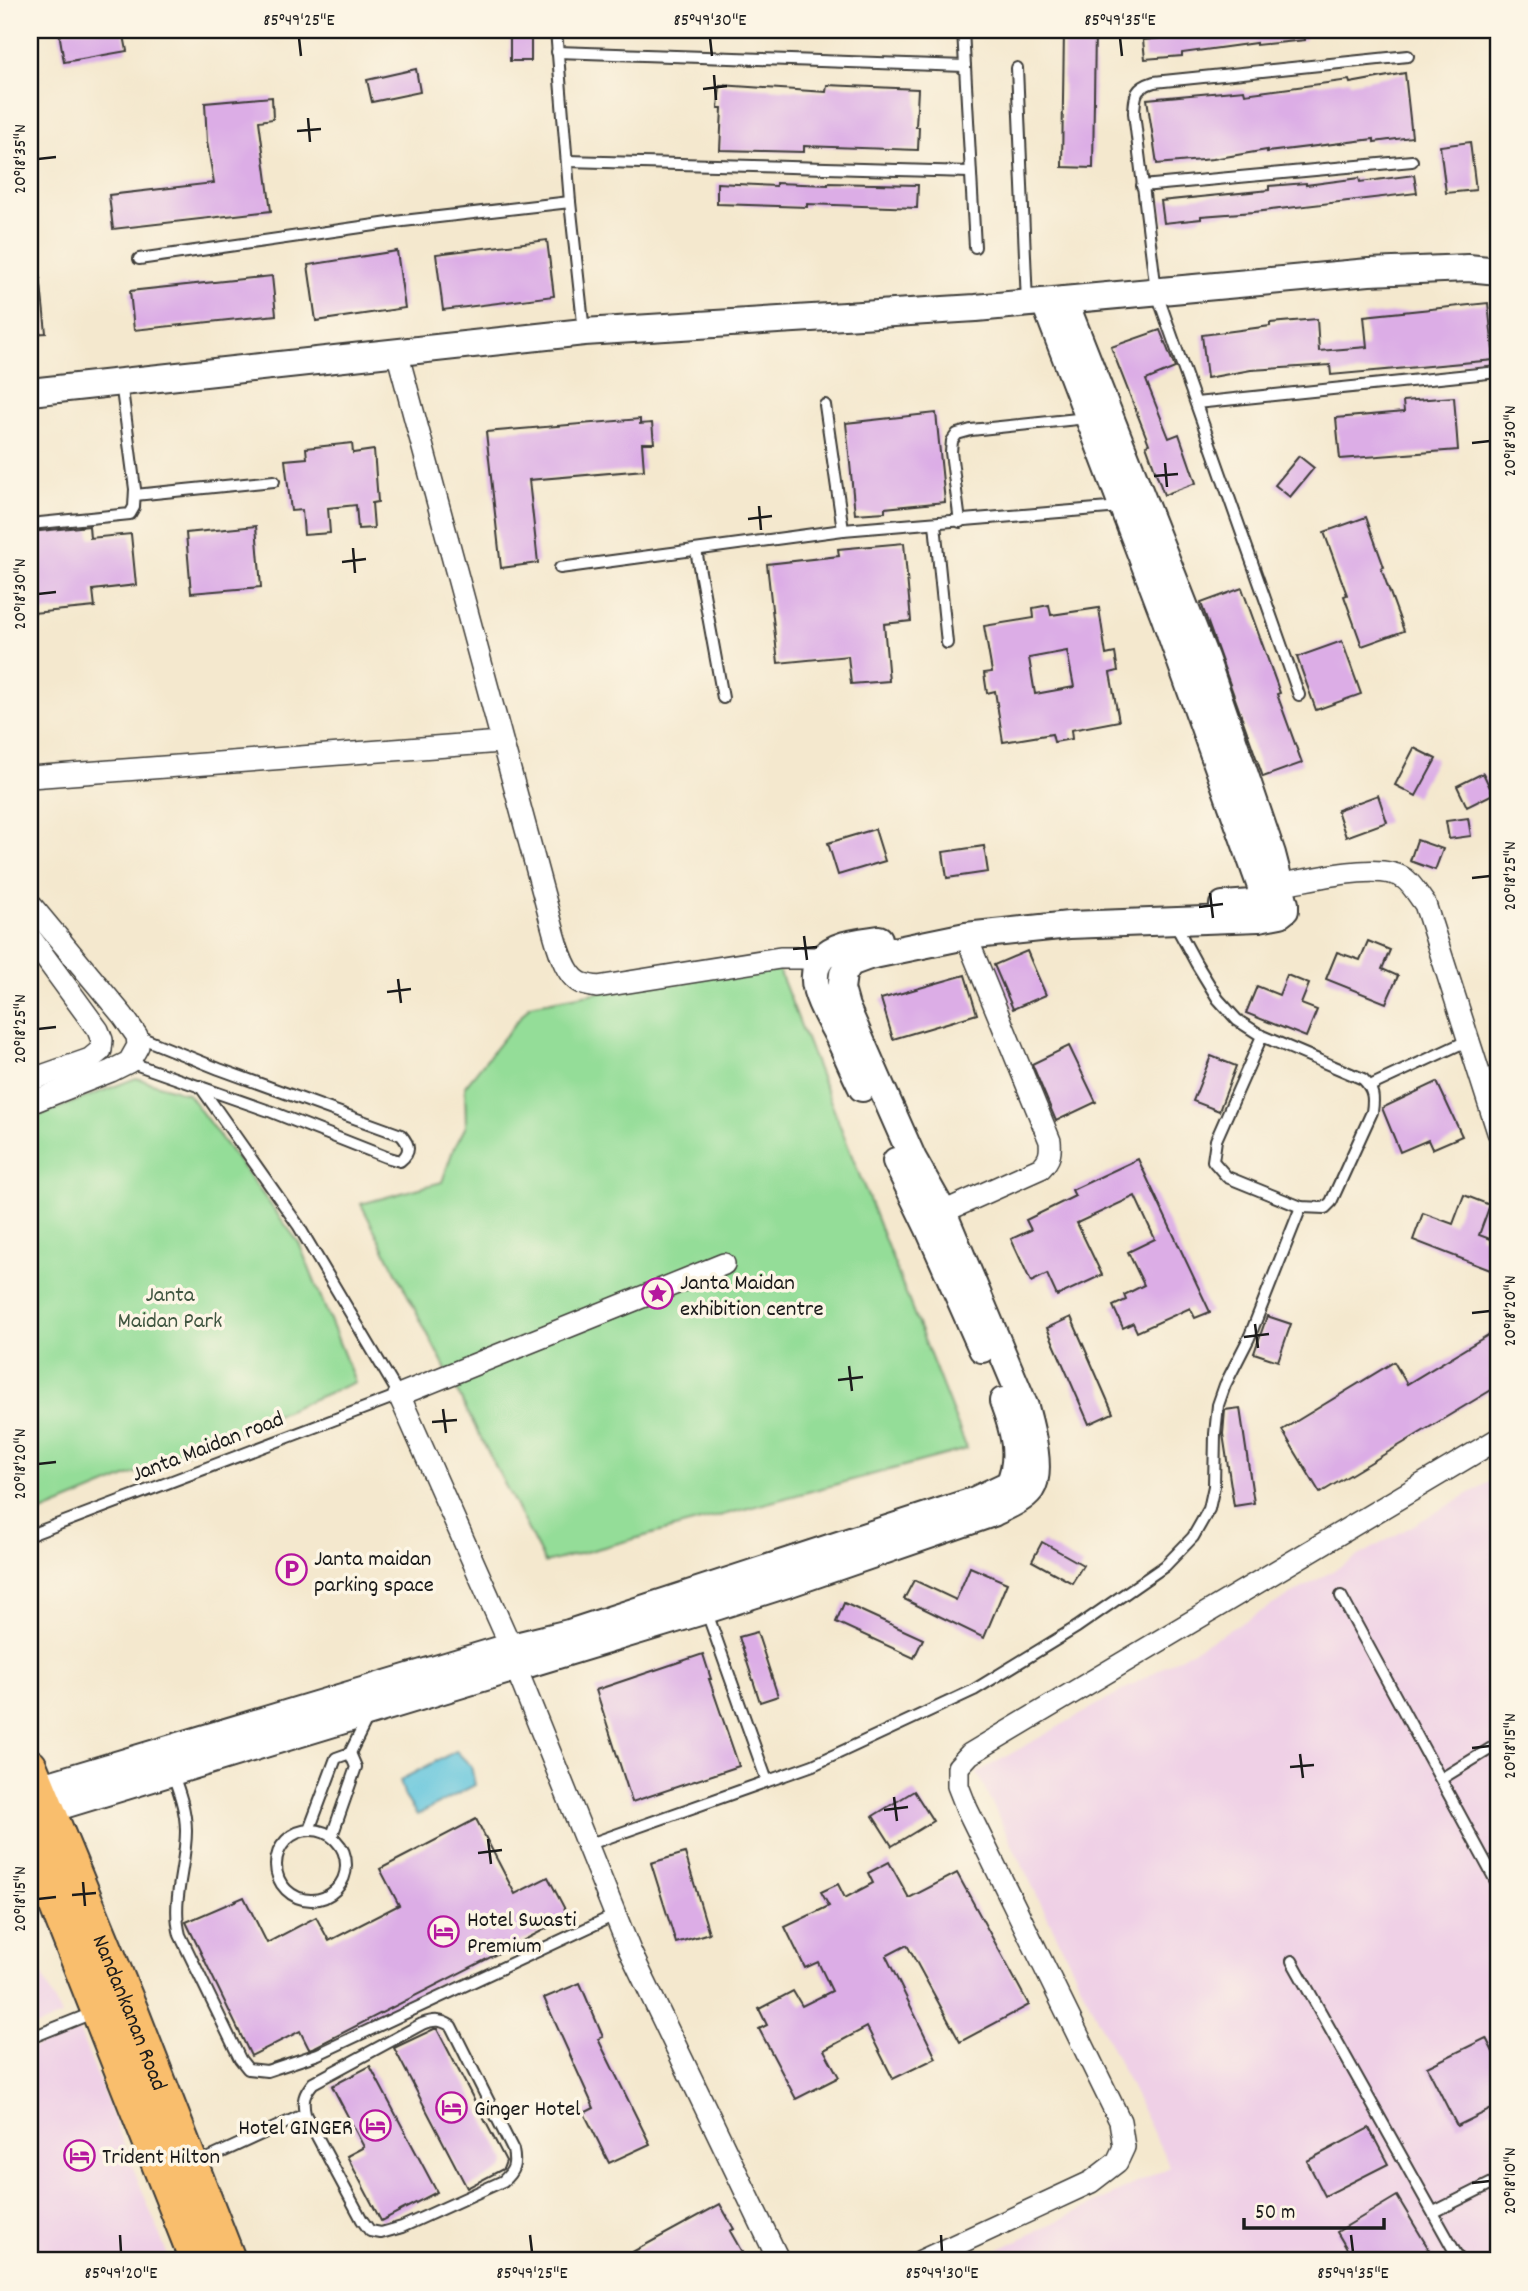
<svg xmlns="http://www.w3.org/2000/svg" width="1528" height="2291" viewBox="0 0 1528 2291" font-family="Dekko,sans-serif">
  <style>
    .built { fill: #efd0e6 }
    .green { fill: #94dd98; stroke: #587c5a; stroke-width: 2 }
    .water { fill: #60c5dd; stroke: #3e707c; stroke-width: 2 }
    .building { fill: #dcade6; fill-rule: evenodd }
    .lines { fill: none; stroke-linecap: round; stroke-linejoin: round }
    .service-casing { stroke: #3c3b37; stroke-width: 14 }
    .minor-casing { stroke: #3c3b37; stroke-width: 24 }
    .tertiary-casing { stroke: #3c3b37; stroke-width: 30 }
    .primary-casing { stroke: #3c3b37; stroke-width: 37 }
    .service { stroke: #fff; stroke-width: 10 }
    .minor { stroke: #fff; stroke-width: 21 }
    .tertiary { stroke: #fff; stroke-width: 26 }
    .primary { stroke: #f9be6d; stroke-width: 33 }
    .ticks { fill: none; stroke: #1c1c1c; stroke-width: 2.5 }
    .labels { text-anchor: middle; stroke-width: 7; stroke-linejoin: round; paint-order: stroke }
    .poi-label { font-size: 23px; fill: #1c1c1c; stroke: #fcf5e5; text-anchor: start }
    .park-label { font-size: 23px; fill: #405641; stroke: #fcf5e5 }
    .street-label { font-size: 23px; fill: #1c1c1c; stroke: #fcf5e5 }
    .neatline { fill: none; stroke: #1c1c1c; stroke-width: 2.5 }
    .ticks-label { font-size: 18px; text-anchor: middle; fill: #1c1c1c }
  </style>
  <rect width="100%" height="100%" fill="#fcf5e5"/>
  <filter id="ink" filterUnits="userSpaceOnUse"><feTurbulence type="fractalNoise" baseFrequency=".0143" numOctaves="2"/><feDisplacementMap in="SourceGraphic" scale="14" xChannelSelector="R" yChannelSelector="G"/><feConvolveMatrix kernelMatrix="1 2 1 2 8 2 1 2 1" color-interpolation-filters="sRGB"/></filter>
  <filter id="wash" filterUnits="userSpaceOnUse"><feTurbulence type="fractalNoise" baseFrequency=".00686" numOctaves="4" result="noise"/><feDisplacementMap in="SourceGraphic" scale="28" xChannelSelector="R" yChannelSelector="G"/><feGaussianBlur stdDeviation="1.57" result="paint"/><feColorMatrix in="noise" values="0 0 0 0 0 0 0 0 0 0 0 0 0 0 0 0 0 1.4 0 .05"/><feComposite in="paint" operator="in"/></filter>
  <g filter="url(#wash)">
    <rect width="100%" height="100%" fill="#f4e8ce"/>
    <g class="built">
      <path d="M1498,1477V2261H974L1170,2167L977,1773Z"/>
      <path d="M30,1946L61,2016L30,2029Z"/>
      <path d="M78,2028L170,2261H30V2049Z"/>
    </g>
    <g class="green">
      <path d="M775,960L967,1449L545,1563L361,1204L442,1182L452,1153L466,1126L465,1086L530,1005Z"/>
      <path d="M136,1078L188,1094L299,1243L355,1382L30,1517V1119Z"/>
    </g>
    <path class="water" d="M456,1751L471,1766L475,1785L417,1815L405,1797L400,1780Z"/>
    <g id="blocks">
      <g class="building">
        <path d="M72,30H123L127,51L64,62L59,32Z"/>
        <rect x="510" y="30" width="21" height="31"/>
        <path d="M1064,30H1095L1093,168L1062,167Z"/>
        <path d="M1196,30H1305V40L1256,45V43L1182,53V56L1145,59L1143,40L1196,34Z"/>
        <path d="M416,69L420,92L372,102L367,80Z"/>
        <path d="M1405,73L1412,137L1374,142V139L1267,152V150L1213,159L1157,164L1147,99L1244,90L1245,94L1349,80L1350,83Z"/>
        <path d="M720,85L826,92L827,85L918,89L916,127H919L918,150L804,146V152L720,150L722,108H718Z"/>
        <path d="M272,97L273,119L259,121L271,211L113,229L109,195L214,183L207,142L205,103Z"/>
        <path d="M1470,142L1476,190L1446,193L1440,146Z"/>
        <path d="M1414,175L1417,193L1254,212L1201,216V219L1164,223L1161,201L1269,190V186L1306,183V185L1359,178L1360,182Z"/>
        <path d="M717,183L776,186V183L828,185V183L918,185L917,208L807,204V207L717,204Z"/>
        <path d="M547,240L554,296L443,310L436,254Z"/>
        <path d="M397,251L405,308L316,321L308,265Z"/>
        <path d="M30,275H40L46,333L30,334Z"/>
        <path d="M272,276L276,315L134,330L130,291Z"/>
        <path d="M1488,303L1494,360L1331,375L1330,365L1251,370L1207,378L1202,335L1270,326V323L1317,319L1319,351L1367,347L1364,316Z"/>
        <path d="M1160,330L1175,368L1146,380L1169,438L1179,434L1196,483L1164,495L1146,445L1149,444L1111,347Z"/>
        <path d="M1454,397L1458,450L1340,459L1336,418L1404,412L1403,401Z"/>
        <path d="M936,413L945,502L885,508V512L855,514L846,423Z"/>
        <path d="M640,419V424L652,423L654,443H642L644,470L529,480L538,563L501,568L486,432Z"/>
        <path d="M352,443L353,453L374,450L378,502L372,503L374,528L358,529L356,505L328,508L330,533L304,535L302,510L291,511L285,460L307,458L306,448Z"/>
        <path d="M1299,456L1314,468L1290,497L1275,485Z"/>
        <path d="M1366,517L1384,567L1381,568L1404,631L1362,646L1344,596L1347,595L1324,532Z"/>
        <path d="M89,526L90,538L131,534L136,585L93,590L95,607L33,613L30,596V532Z"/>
        <path d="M256,526L261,587L191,593L186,533Z"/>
        <path d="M904,543L911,621L884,624L889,681L851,684L848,656L778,663L767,564L839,556L838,549Z"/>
        <path d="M1242,588L1280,693L1277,694L1302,763L1263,777L1201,603Z"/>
        <path d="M1049,605L1051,615L1099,608L1106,655L1115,653L1118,671L1110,673L1119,721L1071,730L1072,739L1054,742L1052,734L1003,742L995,691L987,693L984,673L992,672L984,626L1034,618L1033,608ZM1067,651L1074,687L1035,694L1029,658Z"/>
        <path d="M1342,641L1361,694L1316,710L1297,657Z"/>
        <path d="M1414,748L1436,759L1416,796L1395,785Z"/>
        <path d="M1483,773L1493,794L1467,807L1457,786Z"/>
        <path d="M1378,795L1387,822L1346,837L1337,810Z"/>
        <path d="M1468,818L1471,836L1449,839L1446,821Z"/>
        <path d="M875,829L885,861L838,875L828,843Z"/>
        <path d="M1417,840L1443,849L1435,870L1410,861Z"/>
        <path d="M984,846L988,872L947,878L943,852Z"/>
        <path d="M1368,941L1390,950L1382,969L1398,976L1386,1003L1326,979L1337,952L1360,960Z"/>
        <path d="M1027,951L1046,995L1013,1009L994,965Z"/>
        <path d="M965,975L977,1014L893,1039L881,999Z"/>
        <path d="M1287,975L1309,984L1301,1004L1317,1010L1306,1037L1246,1013L1257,986L1279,995Z"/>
        <path d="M1069,1046L1096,1102L1056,1121L1032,1064Z"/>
        <path d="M1211,1056L1236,1066L1219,1111L1193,1101Z"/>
        <path d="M1437,1082L1462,1136L1432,1149L1428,1140L1400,1152L1382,1108Z"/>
        <path d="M1138,1159L1210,1312L1195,1318L1190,1308L1137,1332L1133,1323L1123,1328L1113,1306L1126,1300L1124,1295L1144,1285L1128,1252L1155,1239L1135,1196L1077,1223L1102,1275L1057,1296L1047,1274L1031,1282L1011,1239L1031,1230L1026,1220L1075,1196L1072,1190Z"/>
        <path d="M1464,1195L1490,1205L1479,1235L1498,1242V1273L1413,1240L1423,1213L1453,1224Z"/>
        <path d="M1267,1316L1291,1324L1278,1361L1254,1353Z"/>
        <path d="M1071,1317L1113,1413L1089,1424L1047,1328Z"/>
        <path d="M1498,1329V1386L1320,1493L1282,1430L1394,1362L1407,1384Z"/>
        <path d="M1240,1408L1254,1503L1234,1506L1223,1434L1225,1410Z"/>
        <path d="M1042,1542L1083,1565L1072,1583L1032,1561Z"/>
        <path d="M970,1567L1007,1583L984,1638L904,1599L914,1580L956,1600Z"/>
        <path d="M844,1603L923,1639L914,1658L836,1622Z"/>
        <path d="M757,1632L778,1696L760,1702L739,1637Z"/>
        <path d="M703,1654L711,1679H709L739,1766L632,1802L596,1690Z"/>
        <path d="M914,1791L933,1821L892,1846L873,1816Z"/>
        <path d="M476,1819L515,1894L548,1877L569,1917L315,2047L309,2049L300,2031L251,2056L186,1922L244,1897L267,1943L316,1917L329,1941L399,1905L380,1869Z"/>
        <path d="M685,1853L709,1933L676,1943L651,1863Z"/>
        <path d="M889,1862L909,1898L957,1873L1029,2005L960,2042L907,1945L886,1956L936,2058L893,2079L867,2027L824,2050L839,2077L796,2099L759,2029L767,2025L759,2009L793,1991L802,2006L832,1991L818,1962L805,1968L785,1927L829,1906L821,1892L838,1884L845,1898L873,1883L868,1873Z"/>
        <path d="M580,1983L603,2037L598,2039L650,2144L609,2163L584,2113L594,2108L544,1998Z"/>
        <path d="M434,2029H437L506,2161L503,2169L467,2188L394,2048Z"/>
        <path d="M1486,2038L1498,2062V2106L1457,2126L1427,2067Z"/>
        <path d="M370,2066L437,2192L381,2221L347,2156L364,2147L332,2086Z"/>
        <path d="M1369,2128L1388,2164L1325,2196L1307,2161Z"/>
        <path d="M1397,2196L1436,2261H1354L1337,2232Z"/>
        <path d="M720,2204L734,2229L730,2231L747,2261H616Z"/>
      </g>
    </g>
  </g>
  <g filter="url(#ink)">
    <use href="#blocks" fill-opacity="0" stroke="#3c3b37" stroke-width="2"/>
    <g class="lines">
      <defs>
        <g id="service">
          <path d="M556,30L570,202L584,332"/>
          <path d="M963,30L975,247"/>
          <path d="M557,52L965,66"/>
          <path d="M1017,68L1027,303"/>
          <path d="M567,161L970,172"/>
          <path d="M1142,186L1412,161"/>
          <path d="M139,259L403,221L570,202"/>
          <path d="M1196,403L1498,372"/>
          <path d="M825,405L843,530"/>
          <path d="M135,495L274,481"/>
          <path d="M960,522L951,452L952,441L957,434L971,430L1087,418"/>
          <path d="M30,524L130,514L134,507L135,489L121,382"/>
          <path d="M935,524L947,643"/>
          <path d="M696,550L723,698"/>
          <path d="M560,568L843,530L1121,507"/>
          <path d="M1299,695L1156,291L1134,113C1135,94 1135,88 1154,82L1408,56"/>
          <path d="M1175,924L1196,963L1218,999L1237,1020L1262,1036L1363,1079C1374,1090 1374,1098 1372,1112L1331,1202L1325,1208L1301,1207L1227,1177L1213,1161L1216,1140L1262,1036"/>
          <path d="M129,1062L272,1112L386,1157L400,1161C411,1152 410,1145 401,1135L219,1069L137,1036"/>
          <path d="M1370,1086L1469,1040"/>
          <path d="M30,1535L399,1395L298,1225L200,1086"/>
          <path d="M1341,1596L1498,1885"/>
          <path d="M706,1610L767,1781"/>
          <path d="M172,1772C179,1791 186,1810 186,1831C186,1866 171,1901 180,1935L240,2059L248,2069L267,2071L318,2054L615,1915"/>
          <path d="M1441,1779L1498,1744"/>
          <path d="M309,1830L336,1758L350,1753L369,1715"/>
          <circle cx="311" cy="1865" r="35"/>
          <path d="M332,1836L356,1767L350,1753"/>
          <path d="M587,1845L813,1765L974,1690L1077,1627L1165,1566L1193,1537L1209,1509L1214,1486L1215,1434L1218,1405L1225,1385L1249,1338L1301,1207"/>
          <path d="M1292,1961L1460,2261"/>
          <path d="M30,2038L95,2012"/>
          <path d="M194,2165L305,2114C302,2100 304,2094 313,2083L422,2024C433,2020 441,2019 451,2026L513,2150C516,2165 514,2171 503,2181L402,2227L381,2233L370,2231L362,2220L305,2114"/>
          <path d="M1434,2212L1498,2180"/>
        </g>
        <g id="minor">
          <path d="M397,352L550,918C555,936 563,975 581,983C585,985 592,986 597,987L780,958H822"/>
          <path d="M30,777L501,742"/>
          <path d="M1282,884C1310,880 1381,861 1405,879C1413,885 1419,897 1425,904L1498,1132"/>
          <path d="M30,904L123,1016L137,1036L138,1046L129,1062L111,1071L30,1103"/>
          <path d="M30,937L98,1030L102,1040L101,1050L90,1059L30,1080"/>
          <path d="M943,1212L1041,1168C1050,1159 1051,1153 1050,1141L966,936"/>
          <path d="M511,1647L399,1395L724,1264"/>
          <path d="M516,1668L630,1951L779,2261"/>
          <path d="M921,2261L1091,2182L1117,2162L1124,2147L1120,2121L967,1809L958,1786V1767L970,1754L1498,1439"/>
        </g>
        <g id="tertiary">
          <path d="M1045,303L1164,615L1261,887L1260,898L1252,903L1223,905"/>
          <path d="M30,392L584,332L976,308L1369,272L1468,268L1498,271"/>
          <path d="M862,1088C854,1072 847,1055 839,1038C829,1017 802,980 822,958C836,943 860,942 879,939"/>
          <path d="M896,1161L928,1227L982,1349"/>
          <path d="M39,1788L499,1650L569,1633L973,1501L1009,1484C1022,1457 1013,1428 1003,1401"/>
          <path d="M47,1810L706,1610L790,1583L993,1513C1005,1507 1023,1500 1031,1489C1043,1471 1030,1426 1025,1407L943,1212L913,1159L846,1007L841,989L843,974L850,963L869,956L966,936L1069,925L1259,918L1280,914L1285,910V904L1272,854L1205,658L1064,300"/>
        </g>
        <g id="primary">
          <path id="s1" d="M30,1766L131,2010L229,2261"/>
          <path d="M30,1839L197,2261"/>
        </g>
      </defs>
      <use href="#service" class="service-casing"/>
      <use href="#minor" class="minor-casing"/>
      <use href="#tertiary" class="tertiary-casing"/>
      <use href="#primary" class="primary-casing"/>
      <use href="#service" class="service"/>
      <use href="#minor" class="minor"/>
      <use href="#tertiary" class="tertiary"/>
      <use href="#primary" class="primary"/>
    </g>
  </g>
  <path class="ticks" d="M299,38L301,56M710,38L712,56M1120,38L1122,56M714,75L716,100M703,89L727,86M308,118L310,142M297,131L321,129M38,159L56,157M1472,443L1490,441M1165,463L1167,487M1154,476L1178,474M759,506L761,530M748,519L772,516M353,548L355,573M342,562L366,559M38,594L56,592M1472,878L1490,876M1210,893L1213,918M1199,907L1223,904M804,936L807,960M793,949L817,947M398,979L401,1003M387,992L411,989M38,1029L56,1027M1472,1313L1490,1311M1255,1324L1258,1348M1244,1337L1269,1334M849,1366L852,1391M838,1380L863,1377M443,1409L446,1433M432,1422L457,1420M38,1464L56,1462M1472,1748L1490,1746M1300,1754L1303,1778M1290,1767L1314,1765M894,1797L897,1821M884,1810L908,1807M488,1839L491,1864M478,1853L502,1850M83,1882L85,1906M72,1895L96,1893M38,1899L56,1897M1472,2183L1490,2181M120,2235L121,2252M530,2235L532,2252M941,2235L942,2252M1351,2235L1353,2252"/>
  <defs>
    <symbol id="sight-ring" viewBox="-11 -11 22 22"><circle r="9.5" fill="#fcf5e5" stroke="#b5179e" stroke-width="1.5"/><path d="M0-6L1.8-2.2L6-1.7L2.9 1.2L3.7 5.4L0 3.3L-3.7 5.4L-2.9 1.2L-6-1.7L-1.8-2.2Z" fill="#b5179e"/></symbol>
    <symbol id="parking-ring" viewBox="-11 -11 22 22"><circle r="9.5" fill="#fcf5e5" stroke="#b5179e" stroke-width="1.5"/><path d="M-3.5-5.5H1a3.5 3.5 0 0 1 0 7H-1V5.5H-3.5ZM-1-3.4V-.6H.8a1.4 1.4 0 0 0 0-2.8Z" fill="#b5179e"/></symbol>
    <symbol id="hotel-ring" viewBox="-11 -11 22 22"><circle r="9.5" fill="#fcf5e5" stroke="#b5179e" stroke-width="1.5"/><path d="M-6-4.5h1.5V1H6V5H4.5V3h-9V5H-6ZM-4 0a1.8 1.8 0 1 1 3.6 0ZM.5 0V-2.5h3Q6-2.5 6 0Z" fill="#b5179e"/></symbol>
  </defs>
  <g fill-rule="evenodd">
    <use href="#sight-ring" x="640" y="1276" width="35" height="35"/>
    <use href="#parking-ring" x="274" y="1552" width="35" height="35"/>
    <use href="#hotel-ring" x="426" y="1914" width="35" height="35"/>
    <use href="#hotel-ring" x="434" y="2090" width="35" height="35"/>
    <use href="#hotel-ring" x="358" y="2108" width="35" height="35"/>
    <use href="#hotel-ring" x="62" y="2138" width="35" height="35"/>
  </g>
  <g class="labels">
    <g class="poi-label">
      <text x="680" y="1289">Janta Maidan<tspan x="680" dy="26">exhibition centre</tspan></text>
      <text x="314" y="1565">Janta maidan<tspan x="314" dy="26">parking space</tspan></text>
      <text x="467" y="1926">Hotel Swasti<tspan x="467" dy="26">Premium</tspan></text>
      <text x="474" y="2115">Ginger Hotel</text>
      <text x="353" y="2134" text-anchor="end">Hotel GINGER</text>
      <text x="102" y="2163">Trident Hilton</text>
    </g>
    <g class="park-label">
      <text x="170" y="1301">Janta<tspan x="170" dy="26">Maidan Park</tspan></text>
    </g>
    <g class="street-label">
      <text transform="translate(207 1445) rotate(-21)" y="8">Janta Maidan road</text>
      <text dy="8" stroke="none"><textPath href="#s1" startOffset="266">Nandankanan Road</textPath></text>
    </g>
  </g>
  <rect width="1528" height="2291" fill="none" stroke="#fcf5e5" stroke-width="77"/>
  <path d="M1244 2218v10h140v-10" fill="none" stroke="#1c1c1c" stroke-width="3.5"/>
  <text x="1255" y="2218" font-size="21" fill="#1c1c1c" stroke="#fcf5e5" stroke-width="5" paint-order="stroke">50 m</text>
  <rect x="38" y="38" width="1452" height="2214" class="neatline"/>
  <g class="ticks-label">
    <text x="299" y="25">85°49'25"E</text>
    <text x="710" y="25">85°49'30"E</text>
    <text x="1120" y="25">85°49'35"E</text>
    <text transform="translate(19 159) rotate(-90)" y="6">20°18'35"N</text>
    <text transform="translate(1509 441) rotate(-90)" y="6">20°18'30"N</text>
    <text transform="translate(19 594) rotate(-90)" y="6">20°18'30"N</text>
    <text transform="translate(1509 876) rotate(-90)" y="6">20°18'25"N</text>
    <text transform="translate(19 1029) rotate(-90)" y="6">20°18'25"N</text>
    <text transform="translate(1509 1311) rotate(-90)" y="6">20°18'20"N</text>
    <text transform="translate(19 1464) rotate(-90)" y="6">20°18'20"N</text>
    <text transform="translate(1509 1746) rotate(-90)" y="6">20°18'15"N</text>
    <text transform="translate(19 1899) rotate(-90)" y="6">20°18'15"N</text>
    <text transform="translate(1509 2181) rotate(-90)" y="6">20°18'10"N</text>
    <text x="121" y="2278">85°49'20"E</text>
    <text x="532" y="2278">85°49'25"E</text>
    <text x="942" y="2278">85°49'30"E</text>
    <text x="1353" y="2278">85°49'35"E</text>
  </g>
</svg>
